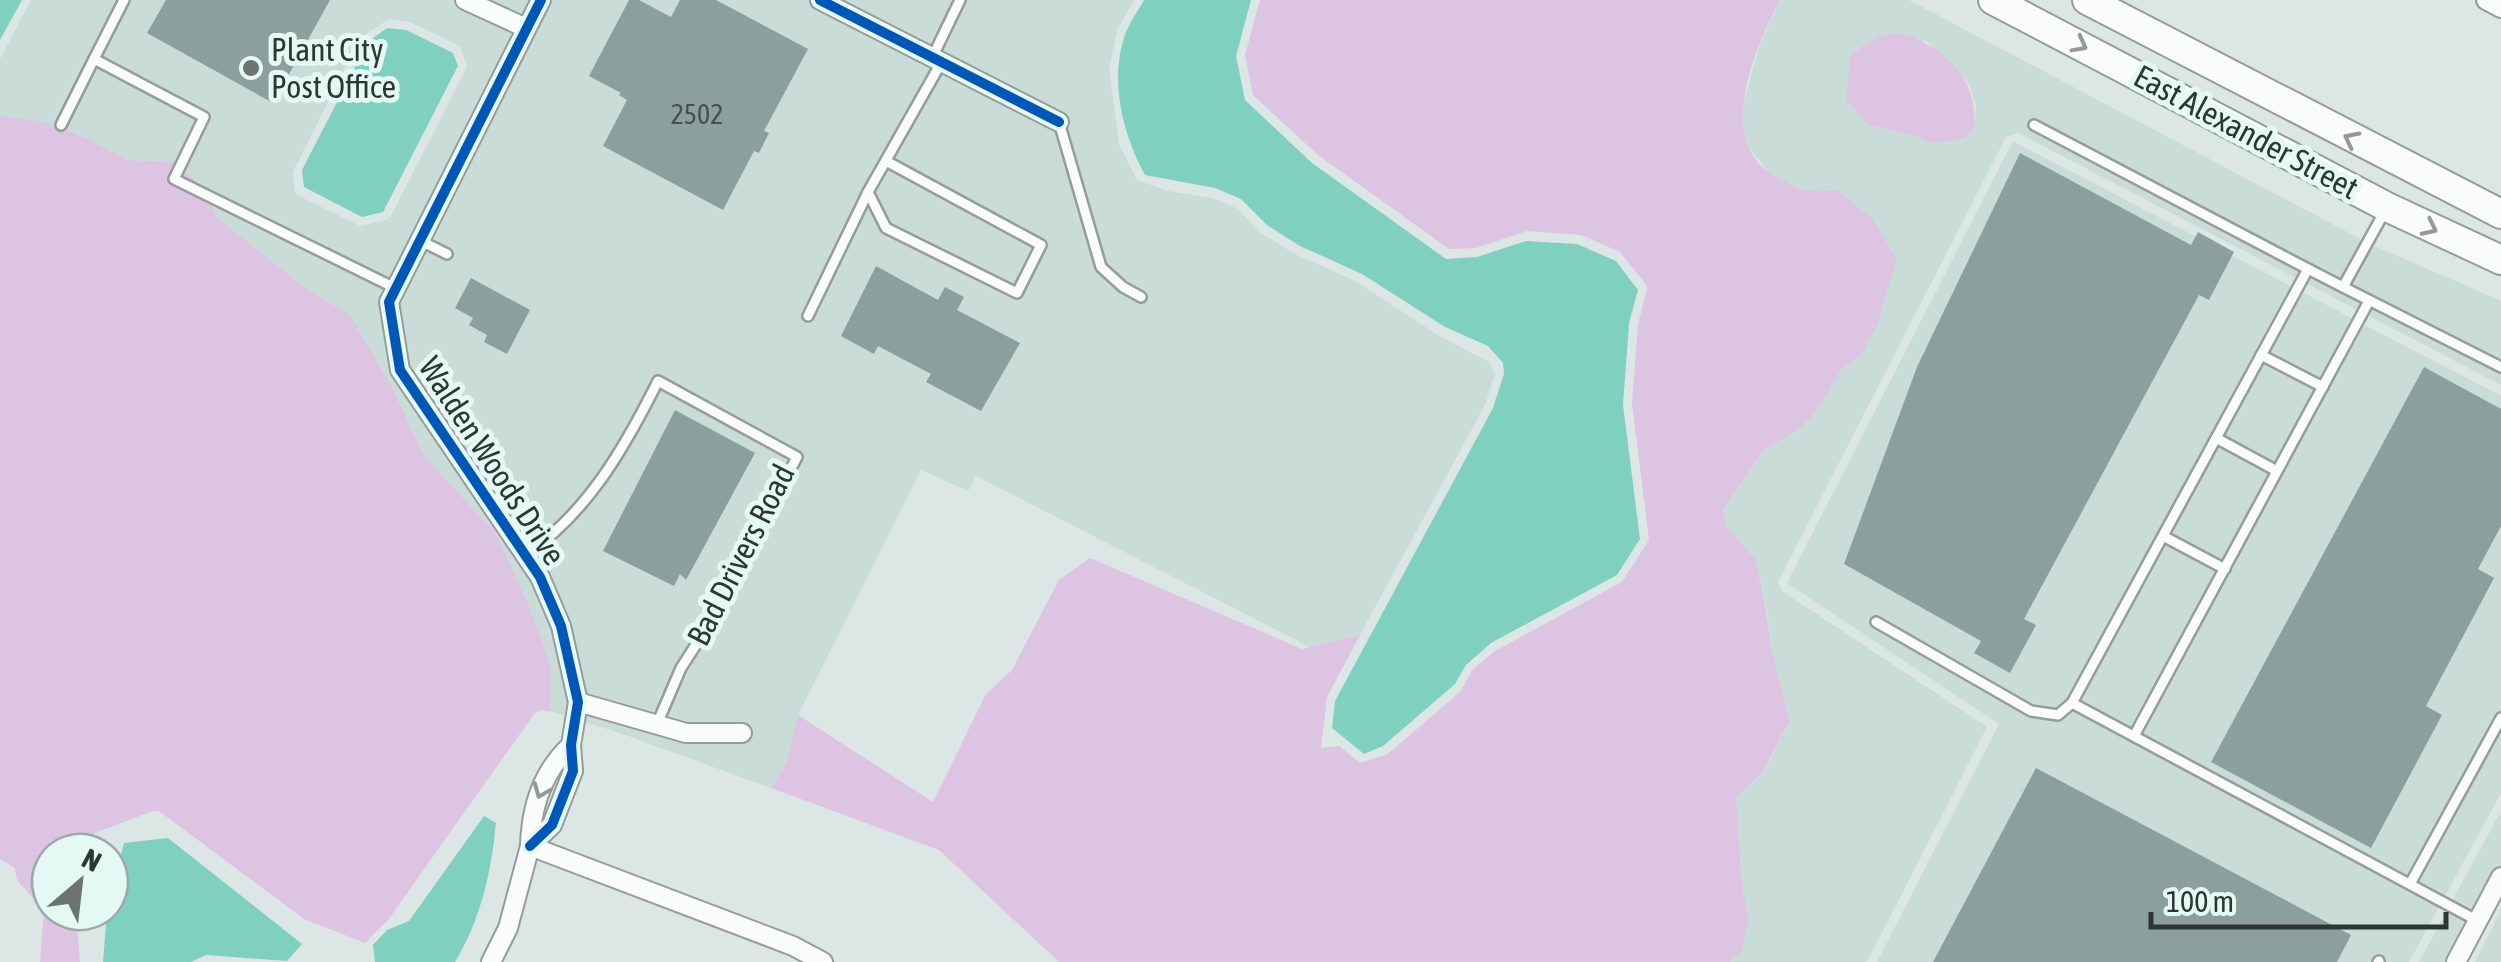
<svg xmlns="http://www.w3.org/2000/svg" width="2501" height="962" viewBox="0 0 2501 962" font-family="'Asap Condensed',sans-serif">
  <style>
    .built { fill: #c9dcd7; fill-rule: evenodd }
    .green { fill: #dcc4e2 }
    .water { fill: #80d0c0 }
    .building { fill: #8ba09c }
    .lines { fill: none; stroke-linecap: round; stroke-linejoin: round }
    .service-casing { stroke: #959d9b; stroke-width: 14 }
    .minor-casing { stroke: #959d9b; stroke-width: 22 }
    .primary-casing { stroke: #959d9b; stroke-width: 32 }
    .service { stroke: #fafbfb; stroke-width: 9 }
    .minor { stroke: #fafbfb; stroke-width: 18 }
    .primary { stroke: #fafbfb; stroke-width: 28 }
    .cycleway-casing { stroke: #e4f9f3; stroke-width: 16 }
    .cycleway { stroke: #0057b8; stroke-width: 10 }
    .oneway { stroke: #949898 }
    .poi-dot { fill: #6b7472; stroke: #e4f9f3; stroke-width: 4 }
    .labels { text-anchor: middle; stroke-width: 10; stroke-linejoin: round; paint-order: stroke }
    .number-label { font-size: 28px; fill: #45504e }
    .poi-label { font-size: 32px; fill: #2e3634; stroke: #e4f9f3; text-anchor: start }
    .street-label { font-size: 32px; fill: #2e3634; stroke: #e4f9f3 }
  </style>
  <rect width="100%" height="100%" fill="#dce6e4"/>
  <g class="built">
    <path d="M31,0H1134L1117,30L1109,69L1119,144L1137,180L1168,191L1213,198L1238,209L1261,233L1295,254L1357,282L1439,336L1489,362L1495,374L1485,405L1360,635L1310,647L976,476L968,491L921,470L798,715L787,762L771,788L620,733L550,711L551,666L527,601L495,532L424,456L393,389L350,315L304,287L216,217L204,188L175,162L128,160L87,138L40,121L0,116V59ZM389,19L410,22L460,46L467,67L391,216L387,220L360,226L299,196L295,192L293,172L360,38Z"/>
    <path d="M1780,0H1909L2368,243L2501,301V385L2018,133L2006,137L1778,582L1782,591L1987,727L1867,962H1729L1741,952L1749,918L1742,886L1736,797L1763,773L1790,720L1772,654L1766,603L1755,560L1725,525L1723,510L1764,450L1798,430L1817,411L1841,370L1861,355L1871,217L1837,190L1807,193L1770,174L1744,141L1742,108L1760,44ZM1925,40L1969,83L1976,106L1974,128L1925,140L1914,135L1870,126L1846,100Z"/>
    <path d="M2013,141L2501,396V793L2409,962H1877L1999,724L1787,583Z"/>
    <path d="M2501,811V891L2466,962H2419Z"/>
    <path d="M2501,910V962H2475Z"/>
  </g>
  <g class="green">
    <path d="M1260,0H1780C1755,48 1712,144 1778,178C1805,192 1806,193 1837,190L1871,217L1897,259L1877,325L1861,355L1841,370L1817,411L1798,430L1764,450L1723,510L1725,525L1755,559L1765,603L1772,654L1790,720L1762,773L1736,797L1742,886L1749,918L1741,952L1729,962H1059L939,850L771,788L787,762L798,715L933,802L986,694L1012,670L1059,580L1090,558L1302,649L1360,635L1327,697L1321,748L1339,746L1360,763L1388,754L1461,691L1472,670L1495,651L1622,582L1649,540L1632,404L1638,324L1647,289L1645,283L1620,252L1581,235L1527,231L1476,248L1449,249L1318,155L1253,95L1245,55Z"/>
    <path d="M1900,33C1945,47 1979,79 1974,128L1965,137L1938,143L1925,140L1914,135L1870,126L1846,100L1851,54L1879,36Z"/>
    <path d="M0,116L40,121L87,138L128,160L174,162L204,188L216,217L304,287L350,315L393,389L424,456L495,532L527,601L551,666L550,712L541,710L534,714L388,920L365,943L304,919L159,811H153L95,833L86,852H50V912H76L80,962H40L44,911L17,880L15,868L0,859Z"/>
  </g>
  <g class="water">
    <path d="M0,0H22L0,40Z"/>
    <path d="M1144,0H1251L1236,56L1245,100L1312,163L1446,259L1477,257L1526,241L1577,244L1616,261L1638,290L1629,323L1623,405L1640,539L1617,575L1491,643L1466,665L1455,684L1383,746L1364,754L1332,728L1335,701L1493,408L1504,374L1503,363L1488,346L1445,327L1362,274L1300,246L1267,225L1241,199L1215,188L1145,175C1123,134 1109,82 1125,35C1129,23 1138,11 1144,0Z"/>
    <path d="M387,28L406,30L453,53L458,66L383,212L362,217L304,187L302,170L368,42Z"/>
    <path d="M484,816L496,823C491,873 481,919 455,962H375L373,945L387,930L409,921Z"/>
    <path d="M168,838L302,944L287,961L206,955L191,962H103L107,912H110V898L124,843Z"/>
  </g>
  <g class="building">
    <path d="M166,0H330L273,103L147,33Z"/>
    <path d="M629,0H639L671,17L680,0H716L808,49L764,131L769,133L759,153L754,151L723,210L603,146L627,100L619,95L621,93L589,76Z"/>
    <path d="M2020,153L2191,245L2198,232L2234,252L2209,300L2199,295L2024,619L2036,625L2010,673L1974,653L1981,641L1844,564L1917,367Z"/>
    <path d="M876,266L938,300L945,287L964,297L957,310L1020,343L981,411L926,382L931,374L878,346L874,354L841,336Z"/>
    <path d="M471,278L530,310L507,354L484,342L487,335L469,325L473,318L455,308Z"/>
    <path d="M2424,367L2501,409V526L2478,569L2494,578L2426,706L2442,715L2371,848L2211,762Z"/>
    <path d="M675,410L755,453L686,580L680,574L674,586L603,551Z"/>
    <path d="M2036,768L2351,935L2337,962H1933Z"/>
  </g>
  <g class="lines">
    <defs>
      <g id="service">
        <path d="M124,0L94,59L204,117L174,179L395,288"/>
        <path d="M932,58L960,0"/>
        <path d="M1059,122L1101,267L1123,287L1141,297"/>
        <path d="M61,125L94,59"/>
        <path d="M2034,125L2308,269"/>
        <path d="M886,161L1041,245L1017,293L886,228L868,192L941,63"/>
        <path d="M2386,209L2343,287L2308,269L2072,703L2478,921"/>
        <path d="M421,241L447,254"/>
        <path d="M2343,287L2501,367"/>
        <path d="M808,316L868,192"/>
        <path d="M2261,355L2323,387"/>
        <path d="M2216,438L2277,471"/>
        <path d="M2163,536L2225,569"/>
        <path d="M525,555C587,514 625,447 658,381L797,457L710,623L681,668L657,724"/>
        <path d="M1876,622L2031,711L2058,715L2072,703"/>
        <path d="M2134,736L2369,301"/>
        <path d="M2410,884L2501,718"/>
        <path d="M2378,962L2379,961"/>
      </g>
      <g id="minor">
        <path d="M465,0L526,28"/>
        <path d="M820,0L1059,122"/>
        <path d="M2486,0L2501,8"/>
        <path d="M578,702L686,733H742"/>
        <path d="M530,846L552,825L573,771L571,745L578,702L561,626L540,577L400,370L389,302L541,0"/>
        <path d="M530,846C531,807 543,771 571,745"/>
        <path d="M491,962L508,928L530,846L793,946L823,962"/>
        <path d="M2456,962L2501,877"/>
      </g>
      <g id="primary">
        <path d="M1993,0L2387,207L2501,260"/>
        <path d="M2087,0L2501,214"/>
      </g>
    </defs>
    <use href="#service" class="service-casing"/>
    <use href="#minor" class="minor-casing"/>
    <use href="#primary" class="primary-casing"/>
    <use href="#service" class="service"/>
    <use href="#minor" class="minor"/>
    <use href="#primary" class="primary"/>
    <defs>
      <g id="cycleway">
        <path d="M820,0L1059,122"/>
        <path d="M530,846L552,825L573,771L571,745L578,702L561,626L540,577L400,370L389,302L541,0"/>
      </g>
    </defs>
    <use href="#cycleway" class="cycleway-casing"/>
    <use href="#cycleway" class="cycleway"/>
  </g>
  <defs><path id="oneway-chevron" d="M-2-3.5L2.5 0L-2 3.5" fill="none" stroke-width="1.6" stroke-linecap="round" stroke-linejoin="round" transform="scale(2.5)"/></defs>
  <g class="oneway">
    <use href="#oneway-chevron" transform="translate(2080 45) rotate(28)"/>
    <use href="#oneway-chevron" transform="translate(2351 139) rotate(-153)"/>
    <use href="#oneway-chevron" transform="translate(2430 228) rotate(26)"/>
    <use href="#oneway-chevron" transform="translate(541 791) rotate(112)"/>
  </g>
  <circle class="poi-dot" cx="251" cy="68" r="10"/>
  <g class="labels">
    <g class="number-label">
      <text x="697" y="124">2502</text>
    </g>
    <g class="poi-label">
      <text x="271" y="61">Plant City<tspan x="271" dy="37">Post Office</tspan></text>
    </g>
    <g class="street-label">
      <text transform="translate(2246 132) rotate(28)" y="11">East Alexander Street</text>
      <text transform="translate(492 461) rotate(57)" y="11">Walden Woods Drive</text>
      <text transform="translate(741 555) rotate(-63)" y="11">Bad Drivers Road</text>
    </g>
  </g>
  <g transform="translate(80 882) rotate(28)"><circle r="48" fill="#e4f9f3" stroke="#9baba7" stroke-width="2.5"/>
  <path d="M0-8L18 38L0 25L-18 38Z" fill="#6b7472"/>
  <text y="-15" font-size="28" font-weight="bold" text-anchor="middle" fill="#2e3634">N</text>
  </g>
  <path d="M2151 912v15h295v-15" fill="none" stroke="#2e3634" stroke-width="5"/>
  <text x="2166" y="912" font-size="30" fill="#2e3634" stroke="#e4f9f3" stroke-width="8" paint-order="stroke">100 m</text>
</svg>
